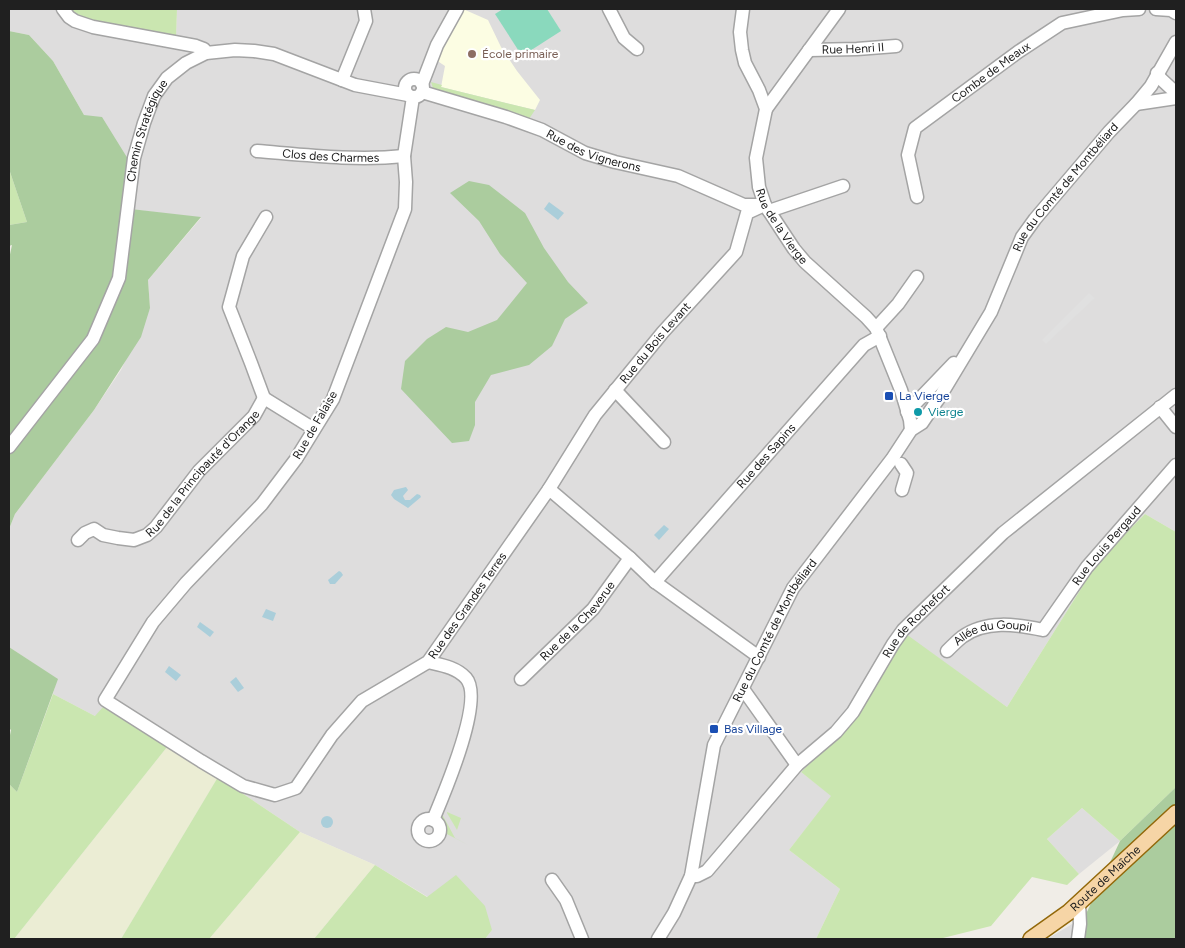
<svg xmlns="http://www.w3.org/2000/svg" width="1185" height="948" viewBox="0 0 1185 948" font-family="Figtree,sans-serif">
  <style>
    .residential { fill: #dedddd }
    .education { fill: #fcfde3 }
    .farmland { fill: #ebedd4 }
    .grass { fill: #cae6b0 }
    .forest { fill: #abcc9e }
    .pitch { fill: #8ad9bd }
    .parking { fill: #e0e0e0 }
    .water { fill: #aaceda }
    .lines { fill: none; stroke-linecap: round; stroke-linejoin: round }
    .minor-casing { stroke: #a4a4a4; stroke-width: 15 }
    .major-casing { stroke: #92680a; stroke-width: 18 }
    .minor { stroke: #fff; stroke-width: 12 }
    .major { stroke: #f6d5a6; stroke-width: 15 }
    .education-dot { fill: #8d6e63; stroke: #fff; stroke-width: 2 }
    .transit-dot { fill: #1a4fb4; stroke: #fff; stroke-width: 2 }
    .culture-dot { fill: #0f9aa8; stroke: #fff; stroke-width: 2 }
    .labels { text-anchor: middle; stroke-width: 4.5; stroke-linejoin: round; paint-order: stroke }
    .street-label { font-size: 12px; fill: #202020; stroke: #fff }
    .education-label { font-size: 12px; fill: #785e54; stroke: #fff; text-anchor: start }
    .transit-label { font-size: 12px; fill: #164399; stroke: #fff; text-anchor: start }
    .culture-label { font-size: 12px; fill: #0d838f; stroke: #fff; text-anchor: start }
  </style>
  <rect width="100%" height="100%" fill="#f0ede7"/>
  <g class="residential">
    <path d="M9,9H68L176,37L177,9H1176V532L1145,514L1099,560L1007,707L906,635L857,718L801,772L832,796L789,850L840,889L816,939H485L492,930L428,897L375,865L300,832L218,777L167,747L95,716L53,694L57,679L9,647V529L15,514L94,410L121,370L150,308L148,280L201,218L122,208L84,115L53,61L29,35L9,31Z"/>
    <path d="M1082,808L1120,841L1079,874L1047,839Z"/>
    <path d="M1086,914L1084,939H1047L1069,926Z"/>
  </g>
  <path class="education" d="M463,9L488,20L501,47L517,71L540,100L535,110L441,87L445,66L436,60Z"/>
  <g class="farmland">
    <path d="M167,747L218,777L121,939H14Z"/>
    <path d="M300,832L375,865L314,939H209Z"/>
  </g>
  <g class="grass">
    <path d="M69,9H177L176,38L101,25L69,10Z"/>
    <path d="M431,82L442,85L441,87L535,110L529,119L439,91L433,88Z"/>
    <path d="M9,169L27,222L9,225Z"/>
    <path d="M1145,514L1176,532V787L1120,841L1082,808L1047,839L1079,874L1067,885L1032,877L991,926L939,939H816L840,889L789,850L831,796L801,772L857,718L906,634L1007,707L1099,560Z"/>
    <path d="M53,694L95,716L103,707L167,747L14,939H9V784L17,792Z"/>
    <path d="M218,777L300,832L209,939H121Z"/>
    <path d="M447,812L461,818L457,830L447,813Z"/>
    <path d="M442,814L455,838L468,845L445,833L444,823L439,816Z"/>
    <path d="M375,865L427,897L456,875L485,906L492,930L485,939H314Z"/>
  </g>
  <g class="forest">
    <path d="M9,31L29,35L53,61L84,115L102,117L128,159L122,208L201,217L148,280L150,308L141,337L94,410L15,514L9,529V259L12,245L9,246V225L27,222L9,169Z"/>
    <path d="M469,181L489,185L525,213L544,248L568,282L588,303L565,319L552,346L529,365L491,375L475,402V425L469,441L452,443L401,389L405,361L427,339L446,327L468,332L497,320L527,283L500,254L479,221L450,193Z"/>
    <path d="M9,647L58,679L17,792L9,784V740L11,730L9,728Z"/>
    <path d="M1176,787V939H1084L1086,914L1120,841Z"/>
  </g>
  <path class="pitch" d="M503,9H547L561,31L522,56L495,14Z"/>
  <path class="parking" d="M1089,293L1095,298L1046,344L1042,340Z"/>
  <g class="water">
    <path d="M549,202L564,213L558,220L544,209Z"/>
    <path d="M406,487L408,490L403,496L405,500H410L417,494L420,495L421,497L408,508L394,499L391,495L394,490Z"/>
    <path d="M664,525L669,529L659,540L654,535Z"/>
    <path d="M339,571L341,572L343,575L335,584H330L328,580Z"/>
    <path d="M266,609L276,613L273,621L262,617Z"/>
    <path d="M200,622L214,632L210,637L197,627Z"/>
    <path d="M169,666L181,675L176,681L165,672Z"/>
    <path d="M236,677L244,688L238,692L230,682Z"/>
    <circle cx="327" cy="822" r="6"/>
  </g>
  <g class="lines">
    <defs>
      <g id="minor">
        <path d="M63,9L69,17L75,21L93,27L196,46L204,49L206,53"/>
        <path d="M609,9L624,38L637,49"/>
        <path id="s1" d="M743,9L740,32L742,50L745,63L759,90L766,109L756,158L759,187L765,205L794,249L805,262L866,317L876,328L901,390L910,420L911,430"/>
        <path d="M1156,9L1171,10L1176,13"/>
        <path id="s2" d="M809,50L857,49L896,46"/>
        <path d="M1157,73L1161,79L1176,93"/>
        <circle cx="414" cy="88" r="9"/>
        <path d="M342,80L366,21L364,9"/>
        <path d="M422,84L437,45L457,9"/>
        <path id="s3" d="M422,92L506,117L542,130L585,153L615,162L678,176L744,205H765"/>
        <path id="s4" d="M413,97L404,156L406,182L405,209L333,399L296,459L262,504L186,583L153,622L105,700L201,761L243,786L275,795L296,788L332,735L362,701L428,662L549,489L630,558L655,582L759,657"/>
        <path d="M1136,104L1176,98"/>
        <path d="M766,109L839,9"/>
        <path id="s5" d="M257,151C306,155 356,161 404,156"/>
        <path id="s6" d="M917,197L908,155L915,128L1018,52L1062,23L1123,10L1139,9"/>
        <path d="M769,211L843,186"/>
        <path d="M876,328L898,304L917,277"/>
        <path d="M615,390L664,442"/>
        <path d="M264,398L251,363L229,307L243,256L266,217"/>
        <path d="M264,398L314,429"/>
        <path d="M1160,407L1176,427"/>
        <path d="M907,412L954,363"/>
        <path id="s7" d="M9,447L93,339L119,278L134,158L144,123L154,96L167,78L186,63L206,53L235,50L254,51L274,54L355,85L408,95"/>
        <path d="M901,464L907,473L902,490"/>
        <path id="s8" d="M549,489L595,415L663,332L736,252L747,213L760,207"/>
        <path id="s9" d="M78,540L85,533L94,529L103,535L118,538L134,540L147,535L156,527L199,471L254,416L264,398"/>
        <path id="s10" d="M655,582L864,345L880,336"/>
        <path id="s11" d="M947,651C952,646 957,641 962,637C985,620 1016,624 1043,630L1087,567L1176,465"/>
        <path d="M428,662C441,665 456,667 466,678C485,699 443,796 433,820"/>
        <path id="s12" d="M521,679L593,609L630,558"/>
        <path d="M743,689L797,765"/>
        <circle cx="429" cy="830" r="11"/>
        <path id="s13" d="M691,876H697L707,871L797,765L836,732L853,712L893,644L903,630L1003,533L1176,395"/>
        <path d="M552,880L566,900L582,939"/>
        <path id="s14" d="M658,939L674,913L691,876L714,745L793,588L892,459L911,430L922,423L941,395L991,312L1022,237L1035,219L1109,132L1136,104L1151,86L1176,42"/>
        <path d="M1078,939L1080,924L1079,903"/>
      </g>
      <g id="major">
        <path id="s15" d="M1031,939L1069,912L1176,813"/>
      </g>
    </defs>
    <use href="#minor" class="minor-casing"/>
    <use href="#major" class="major-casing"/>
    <use href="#minor" class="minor"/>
    <use href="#major" class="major"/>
  </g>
  <circle class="education-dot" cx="472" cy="54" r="5"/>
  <g class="transit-dot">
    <rect x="884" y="391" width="10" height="10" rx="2.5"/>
    <rect x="709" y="724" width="10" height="10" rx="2.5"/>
  </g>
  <circle class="culture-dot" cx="918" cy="412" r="5"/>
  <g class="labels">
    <g class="street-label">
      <text dy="4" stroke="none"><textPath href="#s2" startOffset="44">Rue Henri II</textPath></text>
      <text dy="4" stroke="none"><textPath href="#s6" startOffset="165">Combe de Meaux</textPath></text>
      <text dy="4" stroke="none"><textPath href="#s7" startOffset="354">Chemin Stratégique</textPath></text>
      <text dy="4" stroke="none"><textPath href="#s3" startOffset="182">Rue des Vignerons</textPath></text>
      <text dy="4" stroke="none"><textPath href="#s5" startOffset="74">Clos des Charmes</textPath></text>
      <text dy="4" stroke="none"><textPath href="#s14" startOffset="868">Rue du Comté de Montbéliard</textPath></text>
      <text dy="4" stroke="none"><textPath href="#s1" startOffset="230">Rue de la Vierge</textPath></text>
      <text dy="4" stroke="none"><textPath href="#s8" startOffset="181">Rue du Bois Levant</textPath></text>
      <text transform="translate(315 425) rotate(-60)" y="4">Rue de Falaise</text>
      <text dy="4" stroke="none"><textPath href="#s10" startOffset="168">Rue des Sapins</textPath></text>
      <text dy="4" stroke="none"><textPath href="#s9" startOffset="159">Rue de la Principauté d'Orange</textPath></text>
      <text dy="4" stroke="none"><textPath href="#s11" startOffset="210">Rue Louis Pergaud</textPath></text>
      <text dy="4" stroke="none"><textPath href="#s4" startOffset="1168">Rue des Grandes Terres</textPath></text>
      <text dy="4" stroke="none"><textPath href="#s12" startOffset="81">Rue de la Cheverue</textPath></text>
      <text dy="4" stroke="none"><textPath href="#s13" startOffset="345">Rue de Rochefort</textPath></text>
      <text dy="4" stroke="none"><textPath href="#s14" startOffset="334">Rue du Comté de Montbéliard</textPath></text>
      <text dy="4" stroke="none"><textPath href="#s11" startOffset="52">Allée du Goupil</textPath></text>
      <text dy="4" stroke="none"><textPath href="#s15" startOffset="96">Route de Maîche</textPath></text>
    </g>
    <g class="education-label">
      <text x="482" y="58">École primaire</text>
    </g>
    <g class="transit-label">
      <text x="899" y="400">La Vierge</text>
      <text x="724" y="733">Bas Village</text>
    </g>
    <g class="culture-label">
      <text x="928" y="416">Vierge</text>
    </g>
  </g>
  <rect width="1185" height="948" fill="none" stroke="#202020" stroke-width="20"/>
</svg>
